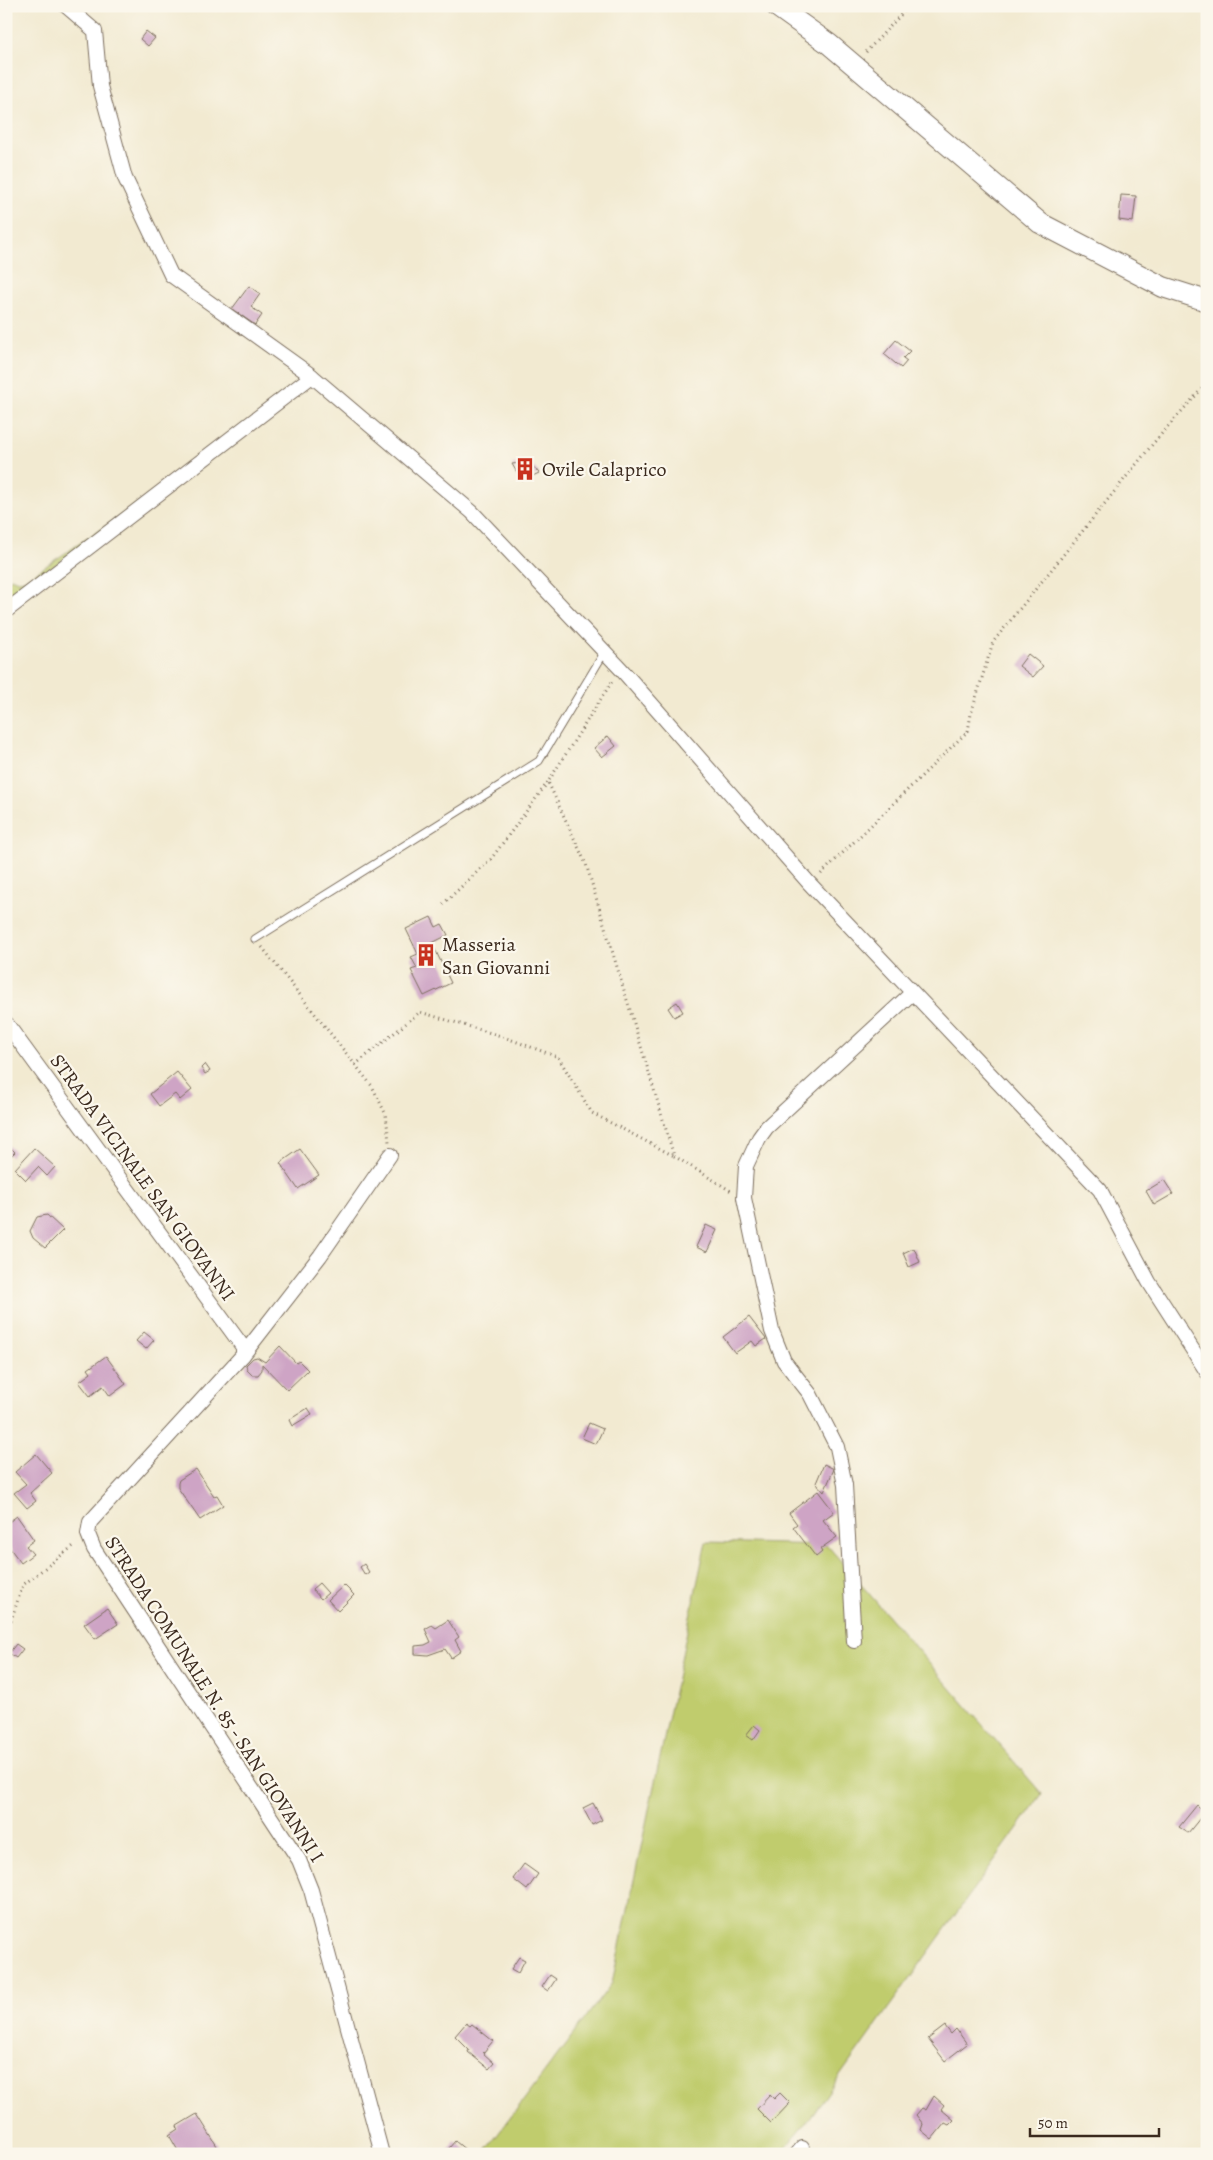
<svg xmlns="http://www.w3.org/2000/svg" width="1213" height="2160" viewBox="0 0 1213 2160" font-family="Alegreya,serif">
  <style>
    .green { fill: #c0cc6d; stroke: #7e7b46 }
    .building { fill: #cea4c5 }
    .lines { fill: none; stroke-linecap: round; stroke-linejoin: round }
    .lane-casing { stroke: #7b6d5d; stroke-width: 9 }
    .street-casing { stroke: #7b6d5d; stroke-width: 16 }
    .secondary-casing { stroke: #7b6d5d; stroke-width: 22 }
    .path { stroke: #7b6d5d; stroke-width: 3; stroke-dasharray: 1 4; stroke-linecap: butt }
    .lane { stroke: #fff; stroke-width: 7 }
    .street { stroke: #fff; stroke-width: 14 }
    .secondary { stroke: #fff; stroke-width: 20 }
    .labels { text-anchor: middle; stroke-width: 4.5; stroke-linejoin: round; paint-order: stroke }
    .poi-label { font-size: 20px; fill: #3b2a1e; stroke: #fbf7ec; text-anchor: start }
    .street-label { font-size: 20px; fill: #3b2a1e; stroke: #fbf7ec }
  </style>
  <rect width="100%" height="100%" fill="#fbf7ec"/>
  <filter id="ink" filterUnits="userSpaceOnUse"><feTurbulence type="fractalNoise" baseFrequency=".02" numOctaves="2"/><feDisplacementMap in="SourceGraphic" scale="10" xChannelSelector="R" yChannelSelector="G"/><feConvolveMatrix kernelMatrix="1 2 1 2 8 2 1 2 1" color-interpolation-filters="sRGB"/></filter>
  <filter id="wash" filterUnits="userSpaceOnUse"><feTurbulence type="fractalNoise" baseFrequency=".0096" numOctaves="4" result="noise"/><feDisplacementMap in="SourceGraphic" scale="20" xChannelSelector="R" yChannelSelector="G"/><feGaussianBlur stdDeviation="1.12" result="paint"/><feColorMatrix in="noise" values="0 0 0 0 0 0 0 0 0 0 0 0 0 0 0 0 0 1.4 0 .05"/><feComposite in="paint" operator="in"/></filter>
  <g filter="url(#wash)">
    <rect width="100%" height="100%" fill="#f2ead1"/>
    <g class="green">
      <path d="M146,499L6,601V582L11,578L18,581L25,580Z"/>
      <path d="M706,1542L827,1545L1042,1794L809,2119L780,2154H483L612,1983Z"/>
    </g>
    <g id="blocks">
      <g class="building">
        <path d="M146,31L155,38L148,46L140,39Z"/>
        <path d="M1121,195L1136,196L1133,222L1119,220Z"/>
        <path d="M249,286L260,294L251,307L262,315L255,325L232,309Z"/>
        <path d="M896,340L910,351L903,358L907,361L901,368L884,354Z"/>
        <path d="M529,462L539,473L522,481L512,464Z"/>
        <path d="M1028,654L1043,666L1033,677L1019,666Z"/>
        <path d="M608,736L616,746L602,757L594,748Z"/>
        <path d="M431,917L436,927L442,924L448,935L432,943L451,983L424,996L411,970L417,968L411,957L418,954L406,929Z"/>
        <path d="M677,1002L683,1012L674,1017L668,1008Z"/>
        <path d="M205,1064L210,1071L205,1074L201,1068Z"/>
        <path d="M177,1072L192,1090L180,1100L175,1094L159,1106L150,1094Z"/>
        <path d="M6,1143L15,1152L11,1156L8,1154L6,1156Z"/>
        <path d="M34,1148L55,1167L47,1176L38,1167L26,1180L15,1169Z"/>
        <path d="M300,1149L319,1175L298,1189L280,1163Z"/>
        <path d="M1164,1180L1173,1194L1154,1205L1146,1191Z"/>
        <path d="M47,1215L63,1230L45,1248L33,1238L30,1231L37,1217Z"/>
        <path d="M706,1225L717,1230L707,1252L696,1247Z"/>
        <path d="M914,1248L920,1262L909,1267L903,1253Z"/>
        <path d="M749,1317L766,1339L756,1346L752,1341L735,1353L723,1337Z"/>
        <path d="M144,1332L154,1340L146,1349L136,1341Z"/>
        <path d="M280,1346L296,1363L299,1361L308,1370L287,1390L262,1364V1370L258,1375H252L247,1370L246,1365L253,1358L257,1357L265,1362Z"/>
        <path d="M106,1356L126,1384L110,1396L103,1386L90,1396L79,1382L91,1373L88,1369Z"/>
        <path d="M308,1408L312,1414L292,1426L289,1420Z"/>
        <path d="M589,1423L603,1429L596,1444L582,1438Z"/>
        <path d="M36,1454L52,1473L30,1493L36,1501L27,1508L14,1493L26,1484L15,1472Z"/>
        <path d="M824,1464L834,1469L824,1492L816,1483Z"/>
        <path d="M196,1469L214,1496L217,1495L223,1505L200,1520L178,1488V1483L179,1480Z"/>
        <path d="M818,1491L834,1512L823,1520L837,1537L820,1549L822,1552L816,1557L793,1527L797,1524L789,1513Z"/>
        <path d="M17,1516L34,1540L26,1546L33,1554L21,1563L6,1543V1524Z"/>
        <path d="M364,1564L369,1572L365,1575L360,1567Z"/>
        <path d="M319,1583L328,1593L321,1599L312,1589Z"/>
        <path d="M344,1585L354,1595L338,1611L328,1600Z"/>
        <path d="M107,1608L118,1624L95,1639L84,1624Z"/>
        <path d="M448,1620L459,1637L455,1640L461,1651L451,1658L445,1649L428,1655L415,1654V1646L425,1645L431,1642L425,1629L432,1625L436,1628Z"/>
        <path d="M16,1644L23,1649L16,1658L9,1653Z"/>
        <path d="M754,1725L760,1730L753,1740L746,1735Z"/>
        <path d="M593,1803L602,1820L592,1825L583,1808Z"/>
        <path d="M1197,1805L1205,1812L1188,1833L1179,1827Z"/>
        <path d="M524,1864L538,1874L527,1890L513,1879Z"/>
        <path d="M519,1957L525,1960L518,1973L511,1969Z"/>
        <path d="M550,1975L556,1979L548,1991L542,1987Z"/>
        <path d="M466,2023L470,2026L472,2024L493,2041L483,2053L494,2063L489,2069L468,2052L469,2050L455,2036Z"/>
        <path d="M945,2026L951,2034L956,2029L967,2044L945,2061L928,2039Z"/>
        <path d="M780,2093L790,2103L771,2123L757,2109L770,2095L774,2099Z"/>
        <path d="M934,2096L944,2105L941,2109L954,2120L949,2125L945,2123L932,2139L921,2130L923,2124L916,2115L922,2108L926,2110Z"/>
        <path d="M197,2114L217,2146L205,2154H180L169,2135L178,2129L177,2126Z"/>
        <path d="M455,2141L467,2151L464,2154H444Z"/>
      </g>
    </g>
  </g>
  <g filter="url(#ink)">
    <use href="#blocks" fill-opacity="0" stroke="#7b6d5d" stroke-width="1"/>
    <g class="lines">
      <defs>
        <path id="lane" d="M255,939L539,761L604,653"/>
        <g id="street">
          <path d="M66,6L95,31L100,86L125,178L171,275L312,376L472,512L621,669L809,883L1100,1190L1149,1282L1207,1372"/>
          <path d="M6,611L312,376"/>
          <path d="M6,1023L243,1347V1355"/>
          <path d="M854,1641L845,1485L837,1447L810,1394L784,1361L772,1331L744,1198L746,1166L759,1138L767,1127L912,993"/>
          <path d="M382,2154L311,1890L299,1860L94,1549L88,1534L90,1522L243,1355L320,1256L390,1155"/>
          <path d="M797,2154L802,2148"/>
        </g>
        <path id="secondary" d="M776,6L829,44L1040,223L1163,287L1207,301"/>
      </defs>
      <use href="#lane" class="lane-casing"/>
      <use href="#street" class="street-casing"/>
      <use href="#secondary" class="secondary-casing"/>
      <g class="path">
        <path d="M866,52L909,6"/>
        <path d="M821,874L968,731L971,714L993,642L1156,440L1207,383"/>
        <path d="M443,904L491,859L548,782"/>
        <path d="M262,947L372,1086L386,1115L389,1142"/>
        <path d="M355,1065L420,1012L501,1036L558,1057L592,1113L674,1156L586,864L548,782L613,680"/>
        <path d="M674,1156L731,1191"/>
        <path d="M6,1635L23,1585L76,1544"/>
      </g>
      <use href="#lane" class="lane"/>
      <use href="#street" class="street"/>
      <use href="#secondary" class="secondary"/>
    </g>
  </g>
  <defs>
    <symbol id="building-bare" viewBox="-9 -9 18 18"><path d="M-4-6H4V6H1V3H-1V6H-4ZM-2.5-4.3h1.7v1.8h-1.7ZM.8-4.3h1.7v1.8H.8ZM-2.5-1h1.7V.8h-1.7ZM.8-1h1.7V.8H.8Z" fill="#c8321e" stroke="#fbf7ec" stroke-width="2.5" paint-order="stroke"/></symbol>
  </defs>
  <g fill-rule="evenodd">
    <use href="#building-bare" x="509" y="453" width="32" height="32"/>
    <use href="#building-bare" x="410" y="939" width="32" height="32"/>
  </g>
  <g class="labels">
    <g class="poi-label">
      <text x="542" y="476">Ovile Calaprico</text>
      <text x="442" y="951">Masseria<tspan x="442" dy="23">San Giovanni</tspan></text>
    </g>
    <g class="street-label">
      <text transform="translate(143 1177) rotate(54)" y="7">STRADA VICINALE SAN GIOVANNI</text>
      <text transform="translate(215 1699) rotate(57)" y="7">STRADA COMUNALE N. 85 - SAN GIOVANNI I</text>
    </g>
  </g>
  <rect width="1213" height="2160" fill="none" stroke="#fbf7ec" stroke-width="25"/>
  <path d="M1030 2128v8h129v-8" fill="none" stroke="#3b2a1e" stroke-width="2.5"/>
  <text x="1038" y="2128" font-size="15" fill="#3b2a1e" stroke="#fbf7ec" stroke-width="4" paint-order="stroke">50 m</text>
</svg>
